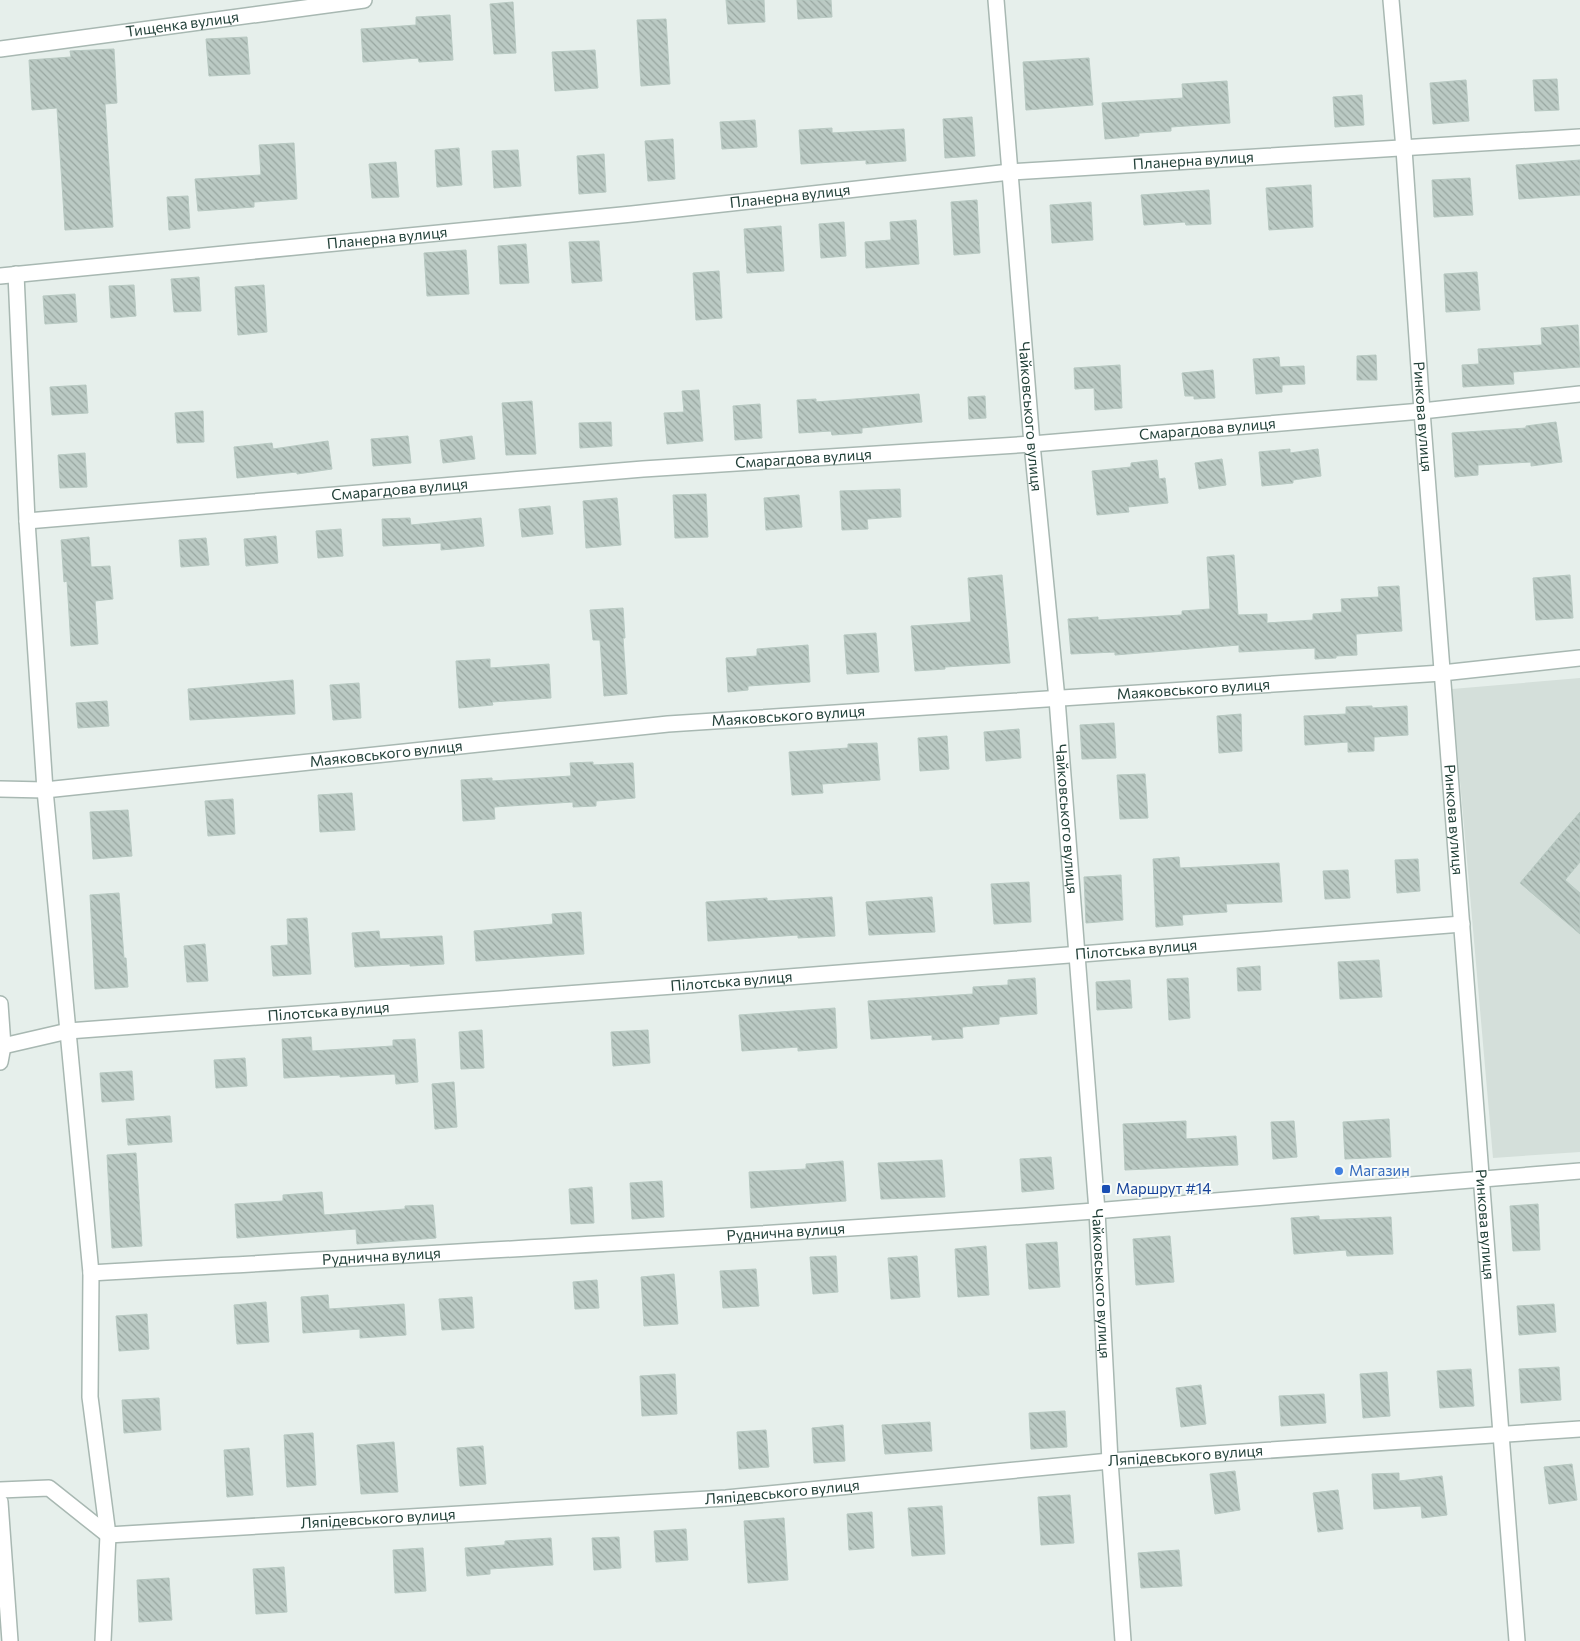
<svg xmlns="http://www.w3.org/2000/svg" width="1580" height="1641" viewBox="0 0 1580 1641" font-family="Commissioner,sans-serif">
  <style>
    .built { fill: #d4dfda }
    .building { fill: url(#building-back-hatch); stroke: #b8c9c2 }
    .lines { fill: none; stroke-linecap: round; stroke-linejoin: round }
    .minor-casing { stroke: #a8b8b2; stroke-width: 18 }
    .tertiary-casing { stroke: #a8b8b2; stroke-width: 18 }
    .minor { stroke: #fff; stroke-width: 15 }
    .tertiary { stroke: #fff; stroke-width: 15 }
    .shop-dot { fill: #3f7fe0; stroke: #f7fbf9; stroke-width: 2 }
    .transit-dot { fill: #1a4fb4; stroke: #f7fbf9; stroke-width: 2 }
    .labels { text-anchor: middle; stroke-width: 4; stroke-linejoin: round; paint-order: stroke }
    .street-label { font-size: 15px; fill: #24423a; stroke: #f7fbf9 }
    .shop-label { font-size: 15px; fill: #366cbe; stroke: #f7fbf9; text-anchor: start }
    .transit-label { font-size: 15px; fill: #164399; stroke: #f7fbf9; text-anchor: start }
  </style>
  <defs>
    <pattern id="building-back-hatch" width="6" height="6" patternUnits="userSpaceOnUse" patternTransform="scale(1.25)"><rect width="6" height="6" fill="#bbcac4"/><path d="M-1 5l2 2M0 0l6 6M5-1l2 2" fill="none" stroke="#98a6a0"/></pattern>
  </defs>
  <rect width="100%" height="100%" fill="#e6efeb"/>
  <path class="built" d="M1580,678V1152L1493,1158L1452,689Z"/>
  <g class="building">
    <path d="M726,0H764L765,22L728,24Z"/>
    <path d="M797,0H831L832,17L798,19Z"/>
    <path d="M513,2L516,53L494,54L490,4Z"/>
    <path d="M450,15L453,60L419,62L418,58L363,62L361,29L416,25V17Z"/>
    <path d="M666,19L670,84L641,86L637,20Z"/>
    <path d="M247,37L250,74L209,76L206,39Z"/>
    <path d="M114,49L117,103L105,104L113,227L65,230L57,108L32,110L29,60L71,57L70,51Z"/>
    <path d="M595,50L598,88L555,91L552,52Z"/>
    <path d="M1089,58L1093,105L1026,110L1023,62Z"/>
    <path d="M1557,79L1559,110L1535,111L1533,80Z"/>
    <path d="M1466,80L1469,121L1433,124L1430,83Z"/>
    <path d="M1227,81L1230,123L1171,127V131L1139,133V136L1105,139L1102,103L1183,98L1182,84Z"/>
    <path d="M1362,95L1364,125L1335,127L1333,97Z"/>
    <path d="M972,117L975,156L945,158L943,119Z"/>
    <path d="M755,120L757,147L722,149L720,122Z"/>
    <path d="M832,128V133L904,129L906,161L866,164V160L801,164L799,130Z"/>
    <path d="M673,139L675,179L648,181L645,141Z"/>
    <path d="M294,143L297,199L254,202V207L198,211L195,179L261,175L259,145Z"/>
    <path d="M459,148L462,185L437,187L435,150Z"/>
    <path d="M518,150L521,186L494,188L492,151Z"/>
    <path d="M604,154L606,192L579,194L577,156Z"/>
    <path d="M1580,160V195L1519,199L1516,165Z"/>
    <path d="M396,162L399,197L372,198L369,164Z"/>
    <path d="M1470,178L1473,215L1434,217L1432,180Z"/>
    <path d="M1311,185L1313,227L1269,230L1266,188Z"/>
    <path d="M1209,190L1211,224L1186,225L1185,222L1144,225L1141,195Z"/>
    <path d="M188,196L190,228L169,230L167,197Z"/>
    <path d="M977,200L980,253L954,255L951,202Z"/>
    <path d="M1091,202L1093,240L1052,243L1050,205Z"/>
    <path d="M916,220L919,264L866,268L865,242L891,240L890,222Z"/>
    <path d="M844,222L846,256L821,258L819,224Z"/>
    <path d="M781,226L784,271L747,273L744,229Z"/>
    <path d="M599,241L602,281L572,283L569,242Z"/>
    <path d="M526,244L529,283L500,284L498,246Z"/>
    <path d="M466,250L469,294L427,296L424,253Z"/>
    <path d="M719,271L722,318L696,320L693,273Z"/>
    <path d="M1477,272L1480,310L1446,312L1444,274Z"/>
    <path d="M199,277L201,311L174,312L171,279Z"/>
    <path d="M134,285L136,316L111,318L109,286Z"/>
    <path d="M264,285L267,332L238,335L235,287Z"/>
    <path d="M75,294L77,322L45,324L43,296Z"/>
    <path d="M1578,325L1580,367L1513,372L1514,384L1463,387L1462,365L1479,364L1478,349L1542,345L1541,328Z"/>
    <path d="M1376,355L1377,380H1357V356Z"/>
    <path d="M1279,357L1280,367L1304,366L1305,384L1282,385V392L1256,394L1253,359Z"/>
    <path d="M1120,365L1122,408L1095,410L1094,388L1075,389L1074,368Z"/>
    <path d="M1213,370L1215,398L1194,399V396H1185L1182,373Z"/>
    <path d="M86,385L88,413L52,415L50,387Z"/>
    <path d="M699,390L703,441L667,444L664,413L684,412L682,391Z"/>
    <path d="M919,394L922,422L862,428V433L832,435L831,431L799,433L797,400L816,399V402Z"/>
    <path d="M985,396L986,418L969,419L968,397Z"/>
    <path d="M532,401L536,454L506,455L502,403Z"/>
    <path d="M760,404L762,438L735,440L733,406Z"/>
    <path d="M203,411L204,442L177,443L175,413Z"/>
    <path d="M611,422L612,446L580,448L579,423Z"/>
    <path d="M1556,422L1562,462L1531,466V462L1478,465V475L1455,477L1452,433L1526,428V426Z"/>
    <path d="M408,436L411,463L373,466L371,439Z"/>
    <path d="M472,436L475,459L443,463L440,440Z"/>
    <path d="M328,441L332,469L297,474V472L237,478L234,447L272,443L273,449Z"/>
    <path d="M1290,449V453L1318,449L1321,476L1293,480V483L1262,486L1259,452Z"/>
    <path d="M85,453L87,487L60,488L58,455Z"/>
    <path d="M1222,459L1226,485L1199,489L1195,463Z"/>
    <path d="M1157,460L1159,479L1165,478L1168,503L1128,507L1129,512L1097,515L1092,471L1131,467V463Z"/>
    <path d="M900,489L901,517L867,519L868,529L842,530L840,491Z"/>
    <path d="M706,494L708,537L675,538L673,495Z"/>
    <path d="M799,495L802,527L766,530L764,498Z"/>
    <path d="M617,498L621,545L586,548L583,501Z"/>
    <path d="M550,506L553,534L522,537L519,509Z"/>
    <path d="M410,518L411,525L481,518L484,546L441,550V543L383,546L382,519Z"/>
    <path d="M341,529L343,556L318,558L316,531Z"/>
    <path d="M276,536L278,563L246,566L244,539Z"/>
    <path d="M89,537L91,567L110,566L113,599L95,601L98,644L71,646L67,581L64,582L61,540Z"/>
    <path d="M206,538L209,565L181,567L179,540Z"/>
    <path d="M1234,555L1238,615L1267,614V623L1313,620V614L1342,612L1341,599L1379,597L1378,587L1399,586L1402,631L1356,634L1357,655L1336,656V658L1315,659V648L1239,652V645L1115,655V652L1071,654L1068,619L1098,617V620L1182,615V611L1210,609L1207,557Z"/>
    <path d="M1002,575L1010,663L945,667V669L915,671L911,626L971,622L968,578Z"/>
    <path d="M1570,575L1573,618L1536,620L1533,578Z"/>
    <path d="M623,608L625,638H623L627,694L604,696L600,640H593L590,610Z"/>
    <path d="M876,633L879,672L847,674L844,635Z"/>
    <path d="M808,645L810,682L748,686V690L728,692L726,658L757,656V649Z"/>
    <path d="M490,659V668L549,664L551,698L492,702L493,705L459,708L456,661Z"/>
    <path d="M293,680L295,714L190,720L188,689Z"/>
    <path d="M359,683L361,718L333,720L330,685Z"/>
    <path d="M107,701L109,726L78,728L76,703Z"/>
    <path d="M1372,706V708L1407,706L1408,735L1374,737V751L1348,752V742L1305,745L1304,716L1346,714V707Z"/>
    <path d="M1241,714L1242,751L1219,753L1217,716Z"/>
    <path d="M1114,723L1116,758L1082,759L1080,725Z"/>
    <path d="M1019,729L1021,758L986,761L984,732Z"/>
    <path d="M947,736L949,769L920,771L918,738Z"/>
    <path d="M877,743L880,780L822,784L823,793L792,795L789,752L848,748V744Z"/>
    <path d="M593,762V765L633,763L635,798L596,801V806L573,807V802L494,807L495,819L463,821L461,780L492,778V781L571,776L570,763Z"/>
    <path d="M1145,774L1148,818L1120,819L1117,775Z"/>
    <path d="M352,793L355,830L320,832L318,795Z"/>
    <path d="M233,799L235,834L208,836L205,801Z"/>
    <path d="M128,810L132,856L93,859L90,812Z"/>
    <path d="M1580,812V862L1565,880L1580,893V934L1520,883Z"/>
    <path d="M1179,857L1180,868L1279,863L1282,902L1226,904L1227,912L1182,915L1183,925L1156,927L1153,859Z"/>
    <path d="M1418,859L1420,891L1397,893L1395,860Z"/>
    <path d="M1348,870L1350,898L1325,899L1323,871Z"/>
    <path d="M1121,875L1123,920L1086,923L1084,877Z"/>
    <path d="M1029,882L1031,922L994,924L991,884Z"/>
    <path d="M119,893L124,958H126L128,987L95,989L90,895Z"/>
    <path d="M832,897L835,936L798,938V935L708,941L706,902L767,898V901Z"/>
    <path d="M932,897L935,932L869,935L866,902Z"/>
    <path d="M581,912L584,954L476,961L474,931L553,924L552,914Z"/>
    <path d="M307,918L311,974L273,976L271,946L288,945L287,919Z"/>
    <path d="M379,931L380,939L442,936L444,964L410,966V964L355,967L352,933Z"/>
    <path d="M205,944L208,981L187,982L184,946Z"/>
    <path d="M1379,960L1382,997L1340,999L1338,962Z"/>
    <path d="M1260,966L1261,990L1238,991L1237,968Z"/>
    <path d="M1035,978L1037,1014L999,1017V1024L962,1027L963,1038L932,1040V1035L871,1039L868,1001L973,994V987L1008,985V980Z"/>
    <path d="M1188,978L1190,1018L1169,1020L1167,979Z"/>
    <path d="M1130,980L1132,1008L1097,1010L1096,982Z"/>
    <path d="M835,1008L837,1048L798,1051V1047L742,1051L739,1015Z"/>
    <path d="M482,1030L484,1068L461,1069L459,1032Z"/>
    <path d="M648,1030L650,1063L613,1066L611,1032Z"/>
    <path d="M311,1037L312,1051L393,1046V1040L415,1039L418,1082L396,1084L395,1074L340,1077V1075L284,1078L282,1039Z"/>
    <path d="M245,1058L247,1086L216,1088L214,1060Z"/>
    <path d="M132,1071L134,1100L102,1102L100,1073Z"/>
    <path d="M454,1082L457,1127L435,1129L432,1084Z"/>
    <path d="M170,1116L172,1142L128,1145L126,1119Z"/>
    <path d="M1389,1119L1391,1157L1345,1159L1343,1122Z"/>
    <path d="M1186,1121V1139L1236,1136L1238,1165L1125,1170L1123,1124Z"/>
    <path d="M1294,1121L1297,1157L1273,1159L1271,1122Z"/>
    <path d="M136,1153L142,1246L112,1248L107,1155Z"/>
    <path d="M1051,1157L1054,1189L1022,1192L1020,1159Z"/>
    <path d="M942,1160L945,1197L881,1199L878,1163Z"/>
    <path d="M843,1161L846,1201L751,1208L749,1172L806,1169V1164Z"/>
    <path d="M662,1181L664,1217L632,1219L630,1183Z"/>
    <path d="M592,1187L594,1223L571,1224L569,1189Z"/>
    <path d="M322,1192L324,1215L405,1209V1206L433,1205L436,1238L357,1244L356,1229L237,1238L235,1204L283,1201V1195Z"/>
    <path d="M1538,1204L1540,1250L1513,1251L1510,1206Z"/>
    <path d="M1319,1216V1220L1391,1217L1393,1254L1347,1256L1346,1250L1294,1254L1291,1218Z"/>
    <path d="M1170,1236L1174,1282L1136,1285L1133,1239Z"/>
    <path d="M1057,1242L1060,1287L1029,1289L1026,1244Z"/>
    <path d="M986,1246L989,1295L958,1297L955,1249Z"/>
    <path d="M836,1256L838,1292L813,1294L810,1257Z"/>
    <path d="M917,1256L920,1297L891,1299L888,1258Z"/>
    <path d="M756,1269L759,1306L723,1308L720,1271Z"/>
    <path d="M674,1274L678,1324L644,1326L641,1277Z"/>
    <path d="M597,1280L599,1308L575,1309L573,1282Z"/>
    <path d="M328,1295L329,1309L404,1304L406,1335L360,1338V1329L303,1333L301,1297Z"/>
    <path d="M472,1297L474,1328L442,1330L439,1299Z"/>
    <path d="M266,1302L269,1342L237,1344L234,1305Z"/>
    <path d="M1554,1304L1556,1332L1519,1335L1517,1306Z"/>
    <path d="M147,1314L149,1349L119,1351L116,1316Z"/>
    <path d="M1559,1367L1561,1400L1521,1403L1519,1369Z"/>
    <path d="M1471,1369L1474,1406L1440,1408L1437,1371Z"/>
    <path d="M1387,1372L1390,1416L1363,1418L1360,1374Z"/>
    <path d="M675,1374L677,1414L642,1416L640,1376Z"/>
    <path d="M1201,1385L1206,1424L1181,1427L1176,1388Z"/>
    <path d="M1324,1394L1326,1423L1281,1426L1279,1396Z"/>
    <path d="M159,1398L161,1430L124,1433L122,1400Z"/>
    <path d="M1065,1411L1067,1447L1031,1449L1029,1413Z"/>
    <path d="M930,1422L932,1451L885,1454L882,1425Z"/>
    <path d="M843,1425L845,1461L814,1463L812,1428Z"/>
    <path d="M766,1430L769,1467L739,1469L737,1432Z"/>
    <path d="M313,1433L316,1485L287,1487L284,1435Z"/>
    <path d="M394,1442L398,1492L361,1494L357,1445Z"/>
    <path d="M483,1446L486,1484L460,1486L457,1448Z"/>
    <path d="M249,1448L253,1495L227,1497L224,1450Z"/>
    <path d="M1572,1464L1577,1500L1549,1504L1544,1467Z"/>
    <path d="M1235,1471L1240,1510L1215,1514L1210,1474Z"/>
    <path d="M1399,1473V1481L1442,1476L1447,1515L1422,1518L1421,1506L1374,1509L1372,1474Z"/>
    <path d="M1338,1490L1343,1529L1318,1532L1313,1493Z"/>
    <path d="M1070,1495L1074,1543L1041,1545L1038,1497Z"/>
    <path d="M942,1506L945,1554L912,1556L908,1508Z"/>
    <path d="M872,1512L874,1548L849,1550L847,1514Z"/>
    <path d="M784,1518L788,1580L748,1583L744,1521Z"/>
    <path d="M686,1529L688,1560L656,1562L654,1531Z"/>
    <path d="M619,1537L621,1568L594,1570L592,1538Z"/>
    <path d="M551,1538L553,1565L490,1569V1574L467,1576L465,1548L505,1545V1541Z"/>
    <path d="M423,1548L426,1591L395,1593L393,1550Z"/>
    <path d="M1179,1550L1182,1586L1141,1588L1138,1553Z"/>
    <path d="M284,1567L287,1612L256,1614L253,1569Z"/>
    <path d="M169,1578L172,1620L139,1622L137,1580Z"/>
  </g>
  <g class="lines">
    <defs>
      <g id="minor">
        <path id="s1" d="M1391,0L1404,149L1422,411L1517,1641"/>
        <path id="s2" d="M0,49L364,0"/>
        <path d="M16,274L27,521L45,790L91,1273L90,1397L108,1535L103,1641"/>
        <path id="s3" d="M0,276L632,214L1010,172L1580,137"/>
        <path id="s4" d="M27,521L643,469L1032,444L1422,411L1580,394"/>
        <path id="s5" d="M0,789L45,790L668,724L1442,673L1580,658"/>
        <path id="s6" d="M3,1046L68,1031L687,985L1462,924"/>
        <path id="s7" d="M91,1273C425,1254 760,1236 1094,1211C1256,1199 1418,1183 1580,1171"/>
        <path id="s8" d="M0,1490L49,1488L108,1535L726,1498L1110,1461L1580,1429"/>
      </g>
      <g id="tertiary">
        <path id="s9" d="M996,0L1032,444L1057,699L1097,1211L1110,1461L1123,1641"/>
        <path d="M0,1004L3,1046L0,1062"/>
        <path d="M0,1502L10,1641"/>
      </g>
    </defs>
    <use href="#minor" class="minor-casing"/>
    <use href="#tertiary" class="tertiary-casing"/>
    <use href="#minor" class="minor"/>
    <use href="#tertiary" class="tertiary"/>
  </g>
  <circle class="shop-dot" cx="1339" cy="1171" r="5"/>
  <rect class="transit-dot" x="1101" y="1184" width="10" height="10" rx="2.5"/>
  <g class="labels">
    <g class="street-label">
      <text dy="5" stroke="none"><textPath href="#s2" startOffset="184">Тищенка вулиця</textPath></text>
      <text dy="5" stroke="none"><textPath href="#s3" startOffset="1199">Планерна вулиця</textPath></text>
      <text dy="5" stroke="none"><textPath href="#s3" startOffset="794">Планерна вулиця</textPath></text>
      <text dy="5" stroke="none"><textPath href="#s3" startOffset="389">Планерна вулиця</textPath></text>
      <text dy="5" stroke="none"><textPath href="#s9" startOffset="418">Чайковського вулиця</textPath></text>
      <text dy="5" stroke="none"><textPath href="#s1" startOffset="418">Ринкова вулиця</textPath></text>
      <text dy="5" stroke="none"><textPath href="#s4" startOffset="1184">Смарагдова вулиця</textPath></text>
      <text dy="5" stroke="none"><textPath href="#s4" startOffset="779">Смарагдова вулиця</textPath></text>
      <text dy="5" stroke="none"><textPath href="#s4" startOffset="374">Смарагдова вулиця</textPath></text>
      <text dy="5" stroke="none"><textPath href="#s5" startOffset="1198">Маяковського вулиця</textPath></text>
      <text dy="5" stroke="none"><textPath href="#s5" startOffset="792">Маяковського вулиця</textPath></text>
      <text dy="5" stroke="none"><textPath href="#s5" startOffset="388">Маяковського вулиця</textPath></text>
      <text dy="5" stroke="none"><textPath href="#s9" startOffset="822">Чайковського вулиця</textPath></text>
      <text dy="5" stroke="none"><textPath href="#s1" startOffset="822">Ринкова вулиця</textPath></text>
      <text dy="5" stroke="none"><textPath href="#s6" startOffset="1138">Пілотська вулиця</textPath></text>
      <text dy="5" stroke="none"><textPath href="#s6" startOffset="732">Пілотська вулиця</textPath></text>
      <text dy="5" stroke="none"><textPath href="#s6" startOffset="328">Пілотська вулиця</textPath></text>
      <text dy="5" stroke="none"><textPath href="#s1" startOffset="1228">Ринкова вулиця</textPath></text>
      <text dy="5" stroke="none"><textPath href="#s7" startOffset="696">Руднична вулиця</textPath></text>
      <text dy="5" stroke="none"><textPath href="#s7" startOffset="291">Руднична вулиця</textPath></text>
      <text dy="5" stroke="none"><textPath href="#s9" startOffset="1288">Чайковського вулиця</textPath></text>
      <text dy="5" stroke="none"><textPath href="#s8" startOffset="1205">Ляпідевського вулиця</textPath></text>
      <text dy="5" stroke="none"><textPath href="#s8" startOffset="800">Ляпідевського вулиця</textPath></text>
      <text dy="5" stroke="none"><textPath href="#s8" startOffset="395">Ляпідевського вулиця</textPath></text>
    </g>
    <g class="shop-label">
      <text x="1349" y="1176">Магазин</text>
    </g>
    <g class="transit-label">
      <text x="1116" y="1194">Маршрут #14</text>
    </g>
  </g>
</svg>
